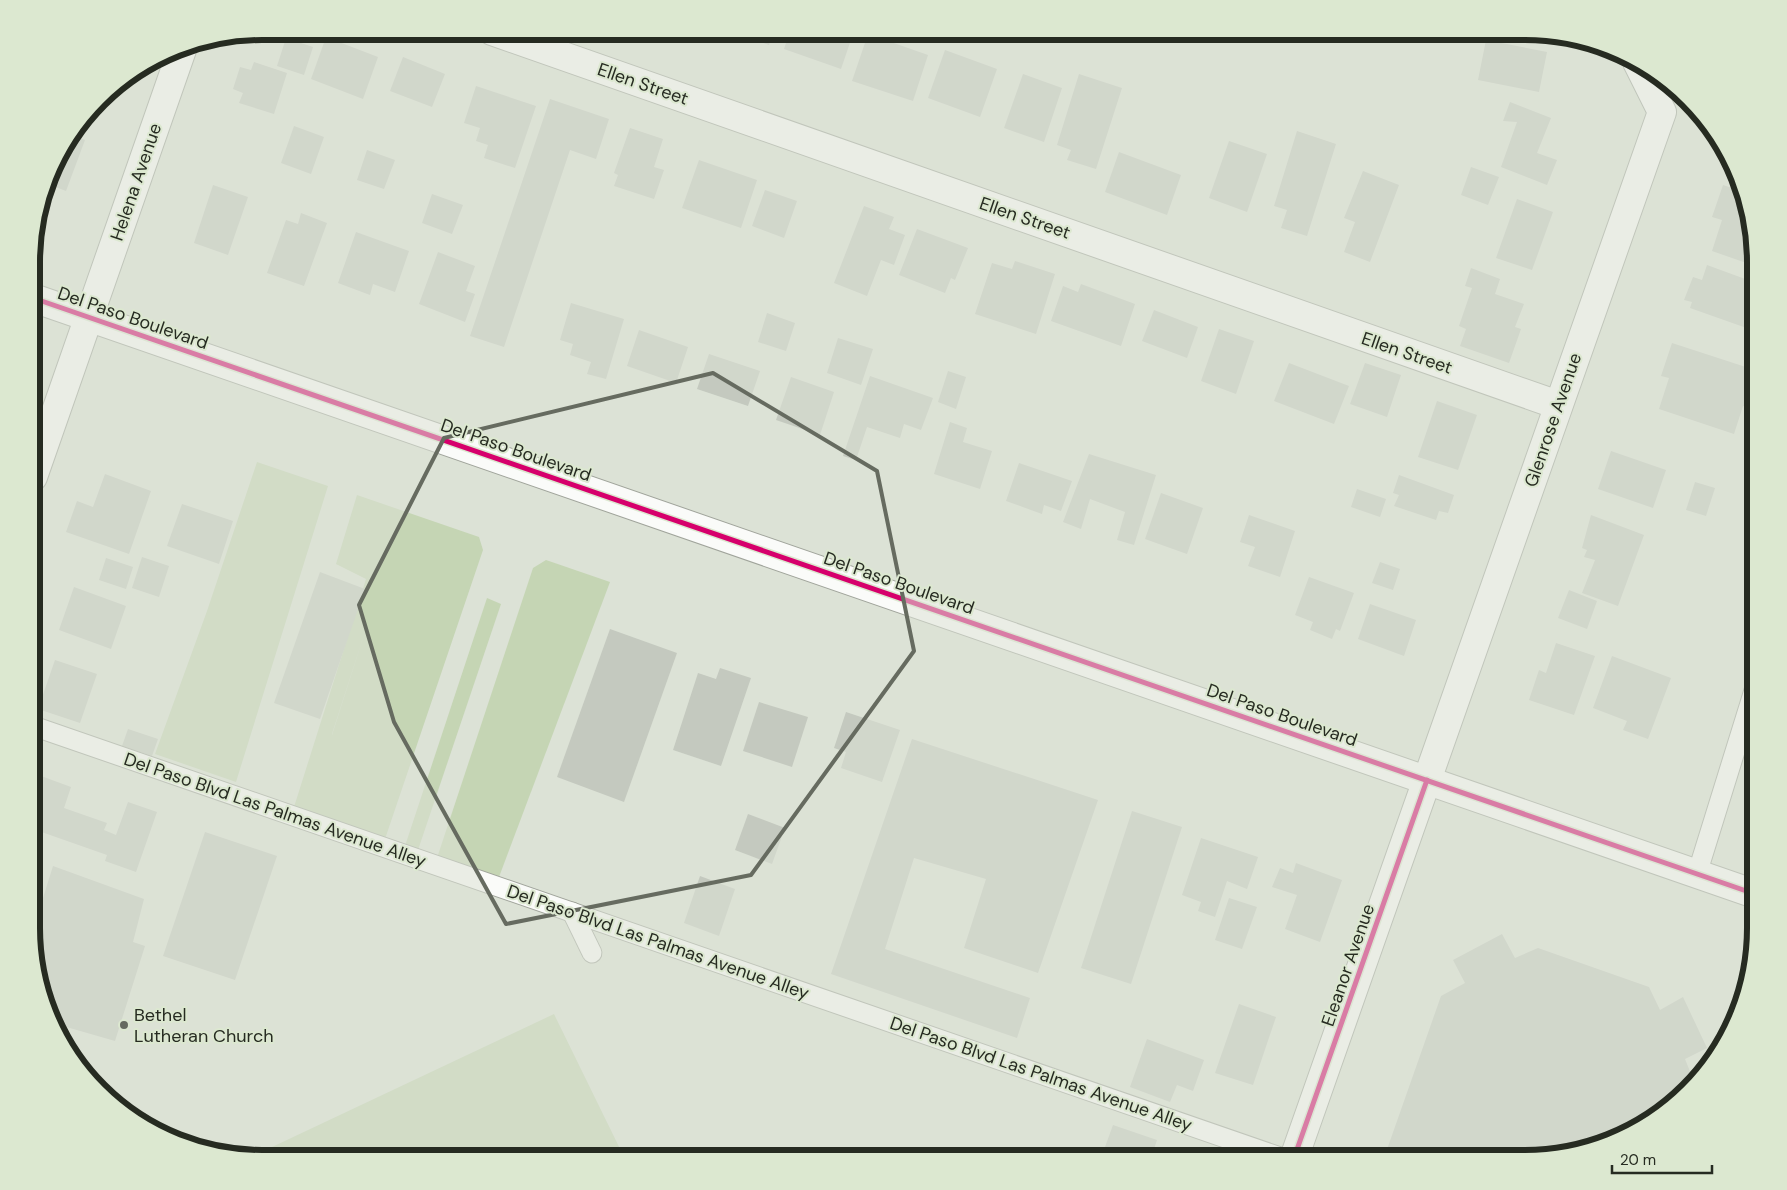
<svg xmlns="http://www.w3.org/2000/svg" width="1787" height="1190" viewBox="0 0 1787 1190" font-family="'DM Sans',sans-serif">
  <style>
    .green { fill: #c5d5b4; fill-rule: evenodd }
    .building { fill: #c4c9bf }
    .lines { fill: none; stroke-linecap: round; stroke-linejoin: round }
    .service-casing { stroke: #a0a49b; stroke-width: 21 }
    .minor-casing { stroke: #a0a49b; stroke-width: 30 }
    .secondary-casing { stroke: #a0a49b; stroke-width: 30 }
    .service { stroke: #fafbf9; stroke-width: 19 }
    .minor { stroke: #fafbf9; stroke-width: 28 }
    .secondary { stroke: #fafbf9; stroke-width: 28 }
    .cycleway-casing { stroke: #dce8d0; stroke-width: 8 }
    .cycleway { stroke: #d6006c; stroke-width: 5 }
    .marked { fill: none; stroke: #666b60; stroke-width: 4; stroke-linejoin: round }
    .poi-dot { fill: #666b60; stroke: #dce8d0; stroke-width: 2 }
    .labels { text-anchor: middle; stroke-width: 4; stroke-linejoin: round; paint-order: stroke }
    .street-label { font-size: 18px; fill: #262b21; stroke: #dce8d0 }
    .poi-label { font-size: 18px; fill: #262b21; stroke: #dce8d0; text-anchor: start }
    .rim { fill: none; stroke: #262b21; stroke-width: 6 }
  </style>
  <rect width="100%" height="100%" fill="#dce2d6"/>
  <g class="green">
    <path d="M257,462L328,486L236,782L155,754L207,611Z"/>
    <path d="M357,495L479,537L483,550L385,839L294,807L366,579L336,564ZM370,616L332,735V734Z"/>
    <path d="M546,560L610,582L499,877L437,858L533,568Z"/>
    <path d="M487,598L501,604L418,850L405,846Z"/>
    <path d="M554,1014L625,1159H262L251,1157Z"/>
  </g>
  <g class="building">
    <path d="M273,31H316L312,43Z"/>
    <path d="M730,31H774L769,45Z"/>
    <path d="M790,31H854L841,69L784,49Z"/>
    <path d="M868,34L928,55L913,101L852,81Z"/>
    <path d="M326,37L378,57L363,99L311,79Z"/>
    <path d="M286,38L313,47L304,75L277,66Z"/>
    <path d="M1486,40L1547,52L1539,92L1478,80Z"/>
    <path d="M945,50L997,69L980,117L928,98Z"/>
    <path d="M403,57L445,74L432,107L390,91Z"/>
    <path d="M254,62L287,73L274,114L239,103L243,93L233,89L240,67L251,70Z"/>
    <path d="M1023,74L1062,88L1044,142L1004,128Z"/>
    <path d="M1079,74L1122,88L1096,169L1067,160L1071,150L1057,145Z"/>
    <path d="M476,86L536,106L515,168L484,158L488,145L476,141L480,128L464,123Z"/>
    <path d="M550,99L609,119L596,159L570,150L504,347L470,336Z"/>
    <path d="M1510,102L1551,118L1537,153L1557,160L1547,185L1501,167L1517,122L1503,121Z"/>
    <path d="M294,126L324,137L311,174L281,163Z"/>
    <path d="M630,128L663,139L654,167L664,170L654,199L614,186L618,175L614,173Z"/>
    <path d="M1297,131L1336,144L1307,236L1281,228L1287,210L1274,206Z"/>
    <path d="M74,135L85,140L66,191L48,184L55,160Z"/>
    <path d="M1229,141L1267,154L1247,212L1209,198Z"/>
    <path d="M367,150L395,160L384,189L357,180Z"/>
    <path d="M1119,152L1181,175L1167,215L1105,192Z"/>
    <path d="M699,160L757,180L741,228L682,208Z"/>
    <path d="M1471,167L1499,177L1488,205L1461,195Z"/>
    <path d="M1363,171L1399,185L1370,262L1344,252L1355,222L1344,218Z"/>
    <path d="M213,185L248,197L228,255L194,243Z"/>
    <path d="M1723,185L1738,190L1755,247V266L1712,251L1722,220L1712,217Z"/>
    <path d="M765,190L797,201L784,238L752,226Z"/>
    <path d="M432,194L463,205L452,234L422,223Z"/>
    <path d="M1517,199L1553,212L1532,270L1496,258Z"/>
    <path d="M864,206L894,217L889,229L905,235L894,265L881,260L867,296L834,283Z"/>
    <path d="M301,213L327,223L304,286L267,273L286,220L298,224Z"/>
    <path d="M917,229L968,248L955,280L951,278L945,293L899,275Z"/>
    <path d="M356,232L409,251L395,292L373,284L370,295L338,283Z"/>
    <path d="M438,252L475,266L466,291L475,294L465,322L419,304Z"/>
    <path d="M1015,261L1055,274L1036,334L975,314L992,263L1012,269Z"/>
    <path d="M1707,265L1748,280L1749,275L1755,277V331L1690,308L1692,302L1684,300L1693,277L1702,280Z"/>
    <path d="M1471,268L1500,279L1495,294L1524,304L1515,327L1521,329L1509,363L1460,346L1466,329L1459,326L1472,288L1465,286Z"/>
    <path d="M1081,284L1135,304L1121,346L1051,321L1063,286L1078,292Z"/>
    <path d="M571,303L624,319L606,379L587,374L591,362L570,355L573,344L560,340Z"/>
    <path d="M1154,310L1198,327L1187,358L1142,341Z"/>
    <path d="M767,313L795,323L786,351L758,342Z"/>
    <path d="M1219,329L1254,341L1236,394L1201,381Z"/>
    <path d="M639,330L688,347L676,383L627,366Z"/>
    <path d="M838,338L873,349L861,385L827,373Z"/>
    <path d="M1672,343L1755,370V394L1751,408L1743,406L1734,434L1659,409L1669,378L1661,376Z"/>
    <path d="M709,354L760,371L748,406L697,389Z"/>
    <path d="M1289,363L1349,386L1334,424L1274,401Z"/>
    <path d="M1365,363L1401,375L1387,417L1350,404Z"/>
    <path d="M948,371L966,377L956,409L938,402Z"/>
    <path d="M870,376L933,398L921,430L904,424L900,438L867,427L856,460L843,456Z"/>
    <path d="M791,377L834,392L820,435L776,420Z"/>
    <path d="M1437,401L1477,415L1458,470L1418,457Z"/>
    <path d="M950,422L967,428L963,442L992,451L980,489L934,474Z"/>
    <path d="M1611,451L1666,470L1653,508L1598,489Z"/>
    <path d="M1089,454L1156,475L1134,545L1117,540L1125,512L1090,499L1081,529L1063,522Z"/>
    <path d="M1019,463L1072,481L1061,511L1044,505L1042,514L1006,501Z"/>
    <path d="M105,474L151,491L129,554L66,532L77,501L93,507Z"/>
    <path d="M1399,475L1454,495L1448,513L1439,511L1436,520L1394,506L1399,495L1393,493Z"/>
    <path d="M1695,482L1715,488L1706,516L1686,510Z"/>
    <path d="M1357,489L1386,499L1380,517L1351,507Z"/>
    <path d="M1161,493L1203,508L1187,554L1145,539Z"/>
    <path d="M182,504L233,521L219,564L167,546Z"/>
    <path d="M1249,515L1295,531L1280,577L1248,566L1255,547L1240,542Z"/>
    <path d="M1591,515L1644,535L1618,606L1582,593L1595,560L1584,557L1587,550L1582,548Z"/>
    <path d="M142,557L169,566L159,597L132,588Z"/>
    <path d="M106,558L133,567L126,589L99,580Z"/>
    <path d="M1380,562L1400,569L1393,590L1372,583Z"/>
    <path d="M320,572L365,589L320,719L274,703Z"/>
    <path d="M1309,577L1354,593L1340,631L1336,629L1332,639L1310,630L1313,622L1295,615Z"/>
    <path d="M74,587L126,606L111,649L59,630Z"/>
    <path d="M1569,590L1597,601L1587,629L1558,618Z"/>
    <path d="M1370,604L1416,620L1404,656L1358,639Z"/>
    <path d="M610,629L677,653L624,802L557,777Z"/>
    <path d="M1556,643L1595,656L1574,715L1529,700L1539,670L1546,673Z"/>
    <path d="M1612,656L1671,678L1648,739L1623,730L1627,721L1593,708Z"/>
    <path d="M55,660L97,674L80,723L38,709Z"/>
    <path d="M720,668L751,678L721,766L673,750L698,673L716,679Z"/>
    <path d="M759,702L808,717L792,767L743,751Z"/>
    <path d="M846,712L900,730L882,782L841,768L846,752L834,748Z"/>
    <path d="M128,729L158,739L152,756L122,746Z"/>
    <path d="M912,739L1098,800L1038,973L964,948L986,879L914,858L885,949L1030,998L1017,1038L831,974Z"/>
    <path d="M33,773L71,787L64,808L107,823L104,830L116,835L128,802L157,812L136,872L105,861L107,855L33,829Z"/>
    <path d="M1132,811L1182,827L1131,984L1081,968Z"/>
    <path d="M748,814L785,828L772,864L735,850Z"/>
    <path d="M205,832L277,856L235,980L163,956Z"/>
    <path d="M1201,838L1258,857L1247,889L1227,881L1215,917L1198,911L1201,902L1182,895Z"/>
    <path d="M1296,863L1342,880L1320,942L1285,929L1297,895L1272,887L1280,868L1293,873Z"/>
    <path d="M53,866L144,899L133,942L145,946L115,1041L56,1024L33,958V930Z"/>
    <path d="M700,876L735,889L719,936L684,923Z"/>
    <path d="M1229,898L1257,907L1242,949L1215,940Z"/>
    <path d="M1502,934L1515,958L1538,948L1649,987L1660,1010L1683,997L1707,1048L1685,1059L1693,1079L1640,1128L1540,1158H1384L1441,996L1465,983L1453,960Z"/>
    <path d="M1239,1004L1276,1017L1253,1085L1215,1073Z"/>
    <path d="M1147,1039L1204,1060L1193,1091L1177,1085L1170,1102L1130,1087Z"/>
    <path d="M1113,1125L1157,1140L1151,1158H1101Z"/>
  </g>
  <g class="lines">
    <defs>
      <g id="service">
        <path d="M33,726L1283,1158"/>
        <path d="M1697,874L1755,687"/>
        <path d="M572,912L592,953"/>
      </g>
      <g id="minor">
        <path d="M492,31L1558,405"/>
        <path d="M33,477L183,47"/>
        <path d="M1294,1158L1662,112L1637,62"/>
      </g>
      <path id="secondary" d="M33,298L1755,894"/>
    </defs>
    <use href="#service" class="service-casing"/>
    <use href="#minor" class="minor-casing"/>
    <use href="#secondary" class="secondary-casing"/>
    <use href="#service" class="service"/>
    <use href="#minor" class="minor"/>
    <use href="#secondary" class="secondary"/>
    <defs>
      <g id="cycleway">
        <path d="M33,298L1755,894"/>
        <path d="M1294,1158L1427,780"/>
      </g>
    </defs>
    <use href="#cycleway" class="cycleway-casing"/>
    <use href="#cycleway" class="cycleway"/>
  </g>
  <path d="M0 0H1787V1190H0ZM713,373L877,471L914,651L751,875L506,924L394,722L359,605L444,438Z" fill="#dce2d6" fill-opacity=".55" fill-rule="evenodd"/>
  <path class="marked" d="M713,373L877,471L914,651L751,875L506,924L394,722L359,605L444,438Z"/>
  <circle class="poi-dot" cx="124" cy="1025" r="5"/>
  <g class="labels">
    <g class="street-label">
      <text transform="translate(643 84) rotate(19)" y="6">Ellen Street</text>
      <text transform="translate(136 182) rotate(-71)" y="6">Helena Avenue</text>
      <text transform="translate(1025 218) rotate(19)" y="6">Ellen Street</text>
      <text transform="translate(133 318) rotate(19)" y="6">Del Paso Boulevard</text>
      <text transform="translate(1407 353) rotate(19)" y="6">Ellen Street</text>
      <text transform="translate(1553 420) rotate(-71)" y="6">Glenrose Avenue</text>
      <text transform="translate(516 450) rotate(19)" y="6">Del Paso Boulevard</text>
      <text transform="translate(899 583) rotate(19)" y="6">Del Paso Boulevard</text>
      <text transform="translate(1282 715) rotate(19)" y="6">Del Paso Boulevard</text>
      <text transform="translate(275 810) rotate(19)" y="6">Del Paso Blvd Las Palmas Avenue Alley</text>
      <text transform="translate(658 942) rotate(19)" y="6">Del Paso Blvd Las Palmas Avenue Alley</text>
      <text transform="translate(1348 965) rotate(-71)" y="6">Eleanor Avenue</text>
      <text transform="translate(1041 1074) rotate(19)" y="6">Del Paso Blvd Las Palmas Avenue Alley</text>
    </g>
    <g class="poi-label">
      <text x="134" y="1021">Bethel<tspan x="134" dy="21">Lutheran Church</tspan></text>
    </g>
  </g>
  <path d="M0 0H1787V1190H0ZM262 40H1525A222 222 0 0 1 1747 262V928A222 222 0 0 1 1525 1150H262A222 222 0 0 1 40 928V262A222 222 0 0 1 262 40Z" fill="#dce8d0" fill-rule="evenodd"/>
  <path class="rim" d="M262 40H1525A222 222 0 0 1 1747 262V928A222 222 0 0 1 1525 1150H262A222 222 0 0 1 40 928V262A222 222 0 0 1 262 40Z"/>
  <path d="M1612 1165v8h100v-8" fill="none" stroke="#262b21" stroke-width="2.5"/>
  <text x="1620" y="1165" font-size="15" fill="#262b21" stroke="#dce8d0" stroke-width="4" paint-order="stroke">20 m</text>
</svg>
